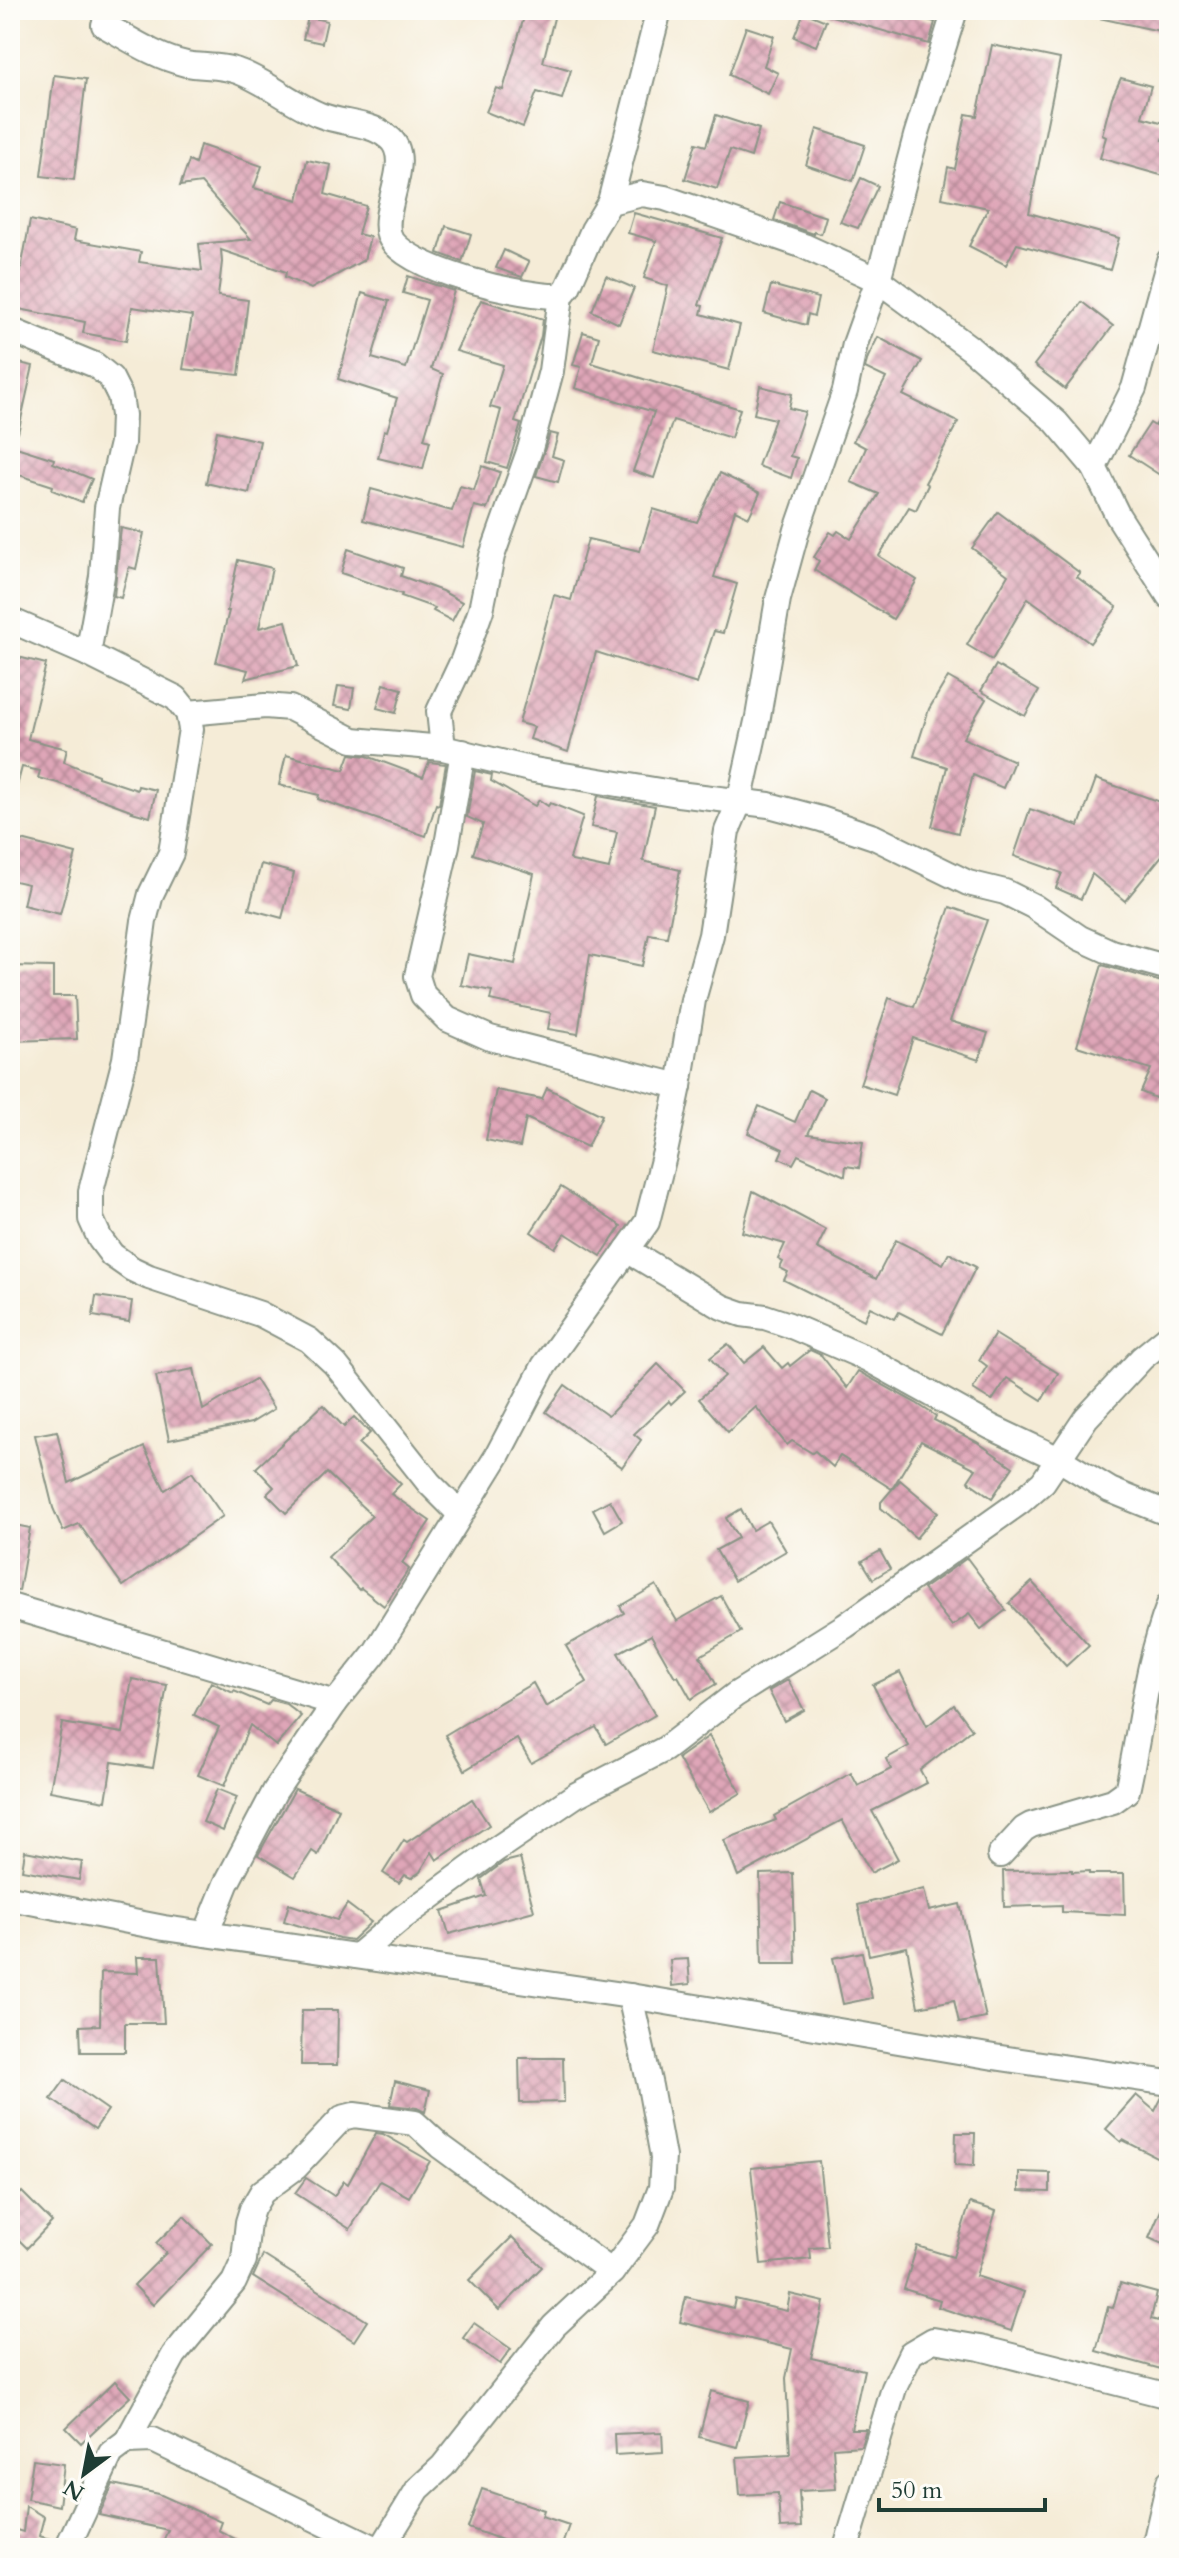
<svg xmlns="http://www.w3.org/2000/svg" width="1179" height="2558" viewBox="0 0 1179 2558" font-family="Cardo,serif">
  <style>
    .building { fill: url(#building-cross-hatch) }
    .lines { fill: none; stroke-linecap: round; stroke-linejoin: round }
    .minor-casing { stroke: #8a9486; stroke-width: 28 }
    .minor { stroke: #fff; stroke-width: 24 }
  </style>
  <defs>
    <pattern id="building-cross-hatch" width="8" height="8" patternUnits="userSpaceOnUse" patternTransform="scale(2)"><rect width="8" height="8" fill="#dfa6b8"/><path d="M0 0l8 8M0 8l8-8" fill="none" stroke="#b48896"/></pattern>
  </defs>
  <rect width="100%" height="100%" fill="#fdfcf7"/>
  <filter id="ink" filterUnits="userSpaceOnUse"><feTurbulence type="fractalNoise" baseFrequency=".0125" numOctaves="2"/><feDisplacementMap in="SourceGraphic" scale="16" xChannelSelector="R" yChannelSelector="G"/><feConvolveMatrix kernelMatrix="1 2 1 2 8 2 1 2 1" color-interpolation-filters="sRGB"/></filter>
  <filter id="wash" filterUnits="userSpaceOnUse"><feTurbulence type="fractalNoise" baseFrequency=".006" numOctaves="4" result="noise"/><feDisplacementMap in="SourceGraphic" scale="32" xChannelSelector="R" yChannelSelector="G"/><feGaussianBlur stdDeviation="1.8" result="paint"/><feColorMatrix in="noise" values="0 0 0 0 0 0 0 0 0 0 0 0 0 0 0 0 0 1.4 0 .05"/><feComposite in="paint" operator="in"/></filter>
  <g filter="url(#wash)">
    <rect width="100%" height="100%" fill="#f5ecd7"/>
    <g id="blocks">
      <g class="building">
        <path d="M526,10H556L543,62L571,70L562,99L537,92L523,127L486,112L496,88L503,90Z"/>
        <path d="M829,10H891L935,22L929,44L828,15Z"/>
        <path d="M1100,10H1169V33L1099,18Z"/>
        <path d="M804,12L826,21L816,46L794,37Z"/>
        <path d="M308,17L327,21L322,43L303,39Z"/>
        <path d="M746,27L774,36L764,66L778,73L768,94L729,75Z"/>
        <path d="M992,45L1060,59L1029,213L1119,238L1110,270L1017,244L1006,265L969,246L988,208L942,198L948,167L955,169L966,114L977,116Z"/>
        <path d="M54,75L86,79L74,180L41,176Z"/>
        <path d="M1121,78L1151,86L1142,117L1168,124L1163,140L1169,141V159L1164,176L1100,158L1106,137L1102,135L1112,97Z"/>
        <path d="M716,115L759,129L751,157L730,150L717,189L685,179L696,143L706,146Z"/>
        <path d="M817,129L865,145L853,181L806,165Z"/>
        <path d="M200,145L262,166L254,188L298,200L307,160L331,165L325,194L366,206L358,234L370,237L364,260L311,289L285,277L286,272L221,250L222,262L218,296L248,300L239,375L183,369L192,316L132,307L126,341L83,333L85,322L14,308L30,220L76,230L74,240L141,252L139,262L202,271L199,244L251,239L201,183L180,186L189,161L195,164Z"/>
        <path d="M861,178L878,186L858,228L840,222Z"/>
        <path d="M780,202L826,217L821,234L814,232V234L774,220Z"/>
        <path d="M634,213L722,238L699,305L703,306L701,314L740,325L729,370L653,350L668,286L644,278L656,241L628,233Z"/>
        <path d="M446,226L471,234L462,262L438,253Z"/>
        <path d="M504,250L529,262L522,277L496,268Z"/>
        <path d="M408,276L454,291L431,369L443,374L424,439L430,441L423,469L378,458L384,430L387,431L397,398L338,379L362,293L389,301L372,358L406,368L427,300L403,293Z"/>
        <path d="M606,276L634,288L619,324L592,311Z"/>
        <path d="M771,285L818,298L814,316L808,314L806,325L764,313Z"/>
        <path d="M481,300L543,319L541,336L515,422L521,424L507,468L487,462L501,410L490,407L503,365L456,351Z"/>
        <path d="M1082,302L1113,326L1065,389L1034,365Z"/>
        <path d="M583,332L599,337L592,363L740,409L731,438L673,420L654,478L633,471L654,412L575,388L581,367L573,365Z"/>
        <path d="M878,337L922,361L903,395L958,422L925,483L928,485L916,510L909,507L879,556L917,580L893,619L814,570L819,561L814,557L830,532L835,535L838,531L851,539L879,494L851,482L866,448L853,441L886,378L865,368L868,357Z"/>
        <path d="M10,361L33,366L18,433L10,432Z"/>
        <path d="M760,386L792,394L789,408L805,412L790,456L797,458L791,478L758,466L775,419L754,414Z"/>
        <path d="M1169,402V481L1129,455L1150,423L1155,426Z"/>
        <path d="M217,431L260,441L249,493L206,483Z"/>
        <path d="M550,433L558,435L552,456L564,460L558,482L536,476Z"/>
        <path d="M10,445L54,459L53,463L92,479L82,502L52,490L53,486L10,472Z"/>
        <path d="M482,466L500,472L487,509L474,506L463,547L363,520L371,489L452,511L460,486L474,490Z"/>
        <path d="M720,473L760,493L749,517L735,510L714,577L737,584L723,633L714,631L697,684L596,652L568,752L530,739L534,727L519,723L554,595L571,600L588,539L640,551L653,509L697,522Z"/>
        <path d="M998,512L1080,573L1077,577L1117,607L1090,643L1028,598L992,660L967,645L1008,575L972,548Z"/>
        <path d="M121,528L144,533L136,569L129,567L121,598L114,596Z"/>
        <path d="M348,549L403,568L401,576L442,591L462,602L452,621L433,611L435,608L401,596L402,594L341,573Z"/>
        <path d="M238,560L272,568L259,628L286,621L298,666L245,679L248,670L216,662L229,611H227Z"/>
        <path d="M10,655L46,664L28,739L67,749L64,762L98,775V777L137,790L138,786L156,790L150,817L132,812L133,811L58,783L38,778L40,771L22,767L17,786H10Z"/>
        <path d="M996,665L1039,691L1025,716L981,691Z"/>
        <path d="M948,677L986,699L963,738L1014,761L1003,788L973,775L958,833L932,826L947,767L914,756L929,709Z"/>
        <path d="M384,684L402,689L396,713L377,708Z"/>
        <path d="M338,686L354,688L351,709L334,706Z"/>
        <path d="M350,754L367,756L423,777L429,762L446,764L439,805L436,804L426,836L318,799L319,795L279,785L286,755L344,770Z"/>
        <path d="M475,771L492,775L491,781L535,806L539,800L548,806L550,803L583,816L570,859L572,861L609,869L617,832L591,827L598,796L655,806L643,861L680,870L667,937L649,934L642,966L590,955L578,1034L548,1029L551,1013L490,1000L492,991L461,985L468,954L515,964L534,874L473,854L483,824L467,817Z"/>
        <path d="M1096,779L1163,803L1169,808V847L1125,901L1092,874L1081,899L1056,888L1062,873L1014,856L1030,809L1079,826Z"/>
        <path d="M10,837L76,854L60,914L23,905L28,884L10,880Z"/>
        <path d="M261,864L294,873L282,918L249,909Z"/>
        <path d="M950,907L987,920L950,1021L988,1033L979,1060L913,1038L894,1095L860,1084L889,998L914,1007Z"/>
        <path d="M1102,965L1169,984V1097L1162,1095L1160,1100L1141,1092L1151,1069L1077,1046Z"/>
        <path d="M10,966L53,967V996H75L77,1039L10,1041Z"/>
        <path d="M547,1088L602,1115L587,1147L526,1118L520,1147L486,1140L496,1090L542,1099Z"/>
        <path d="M809,1090L825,1098L808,1134L863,1142L859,1168L846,1166L845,1176L798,1155L793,1164L779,1158L783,1149L748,1133L759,1106L795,1122Z"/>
        <path d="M561,1187L621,1226L601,1256L565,1233L555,1248L531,1232Z"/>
        <path d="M753,1191L826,1230L817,1248L876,1279L896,1240L943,1264L949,1253L976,1267L942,1334L899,1312L895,1319L870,1307L864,1320L784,1280L788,1272L780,1268L783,1262L778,1259L785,1244L742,1232Z"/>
        <path d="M96,1296L132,1301L129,1322L93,1316Z"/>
        <path d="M995,1334L1058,1373L1042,1400L1007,1378L992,1401L973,1389L987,1366L979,1360Z"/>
        <path d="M728,1344L744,1363L764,1347L782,1368L788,1363L790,1366L810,1350L821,1355L847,1388L858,1371L916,1403L936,1416L934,1420L977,1442L1013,1467L992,1498L968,1481L976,1469L921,1441L892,1489L840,1456L833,1467L815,1451L812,1453L792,1441L787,1445L756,1407L728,1432L699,1399L725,1376L710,1358Z"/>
        <path d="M658,1364L685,1391L671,1404L669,1401L634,1434L641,1440L622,1467L546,1412L565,1385L608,1416Z"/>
        <path d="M194,1369L203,1410L255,1379L274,1409L251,1423L169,1440L156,1376Z"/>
        <path d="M323,1405L344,1427L354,1417L370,1433L359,1444L401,1484L391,1494L430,1521L402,1563L409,1569L384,1606L361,1588L359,1590L328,1557L372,1516L327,1473L286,1513L267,1494L274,1487L256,1468Z"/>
        <path d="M57,1431L69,1483L144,1447L165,1490L192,1472L223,1516L123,1586L79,1524L63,1531L53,1508L35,1435Z"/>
        <path d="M900,1480L938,1512L916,1538L881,1508V1502Z"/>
        <path d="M610,1500L622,1521L605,1531L593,1509Z"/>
        <path d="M741,1509L752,1530L768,1521L786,1551L734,1581L716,1550L738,1538L726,1518Z"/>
        <path d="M10,1524L30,1528L19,1591L10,1590Z"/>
        <path d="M880,1551L890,1569L873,1579L862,1561Z"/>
        <path d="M967,1558L1006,1610L981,1629L969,1614L952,1626L923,1589Z"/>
        <path d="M1032,1582L1089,1645L1066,1666L1009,1603Z"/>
        <path d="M656,1585L677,1621L721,1596L741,1632L700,1656L716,1684L691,1699L678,1676L675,1677L651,1635L618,1653L655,1715L606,1744L596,1727L531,1763L517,1739L465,1770L445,1735L533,1683L546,1707L587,1682L566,1646L624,1613L620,1606Z"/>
        <path d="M900,1672L927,1726L954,1705L972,1729L920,1770L927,1783L872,1811L898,1859L871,1873L842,1820L738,1876L724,1840L776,1820L774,1816L851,1773L858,1786L891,1769L886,1759L909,1746L887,1712L873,1685Z"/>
        <path d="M132,1679L167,1685L153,1768L112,1762L106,1801L50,1791L62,1723L123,1733Z"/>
        <path d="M788,1680L804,1710L784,1721L769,1691Z"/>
        <path d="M211,1682L233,1693L234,1691L267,1705L271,1700L286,1704L301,1716L276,1746L250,1725L224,1786L198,1775L219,1727L194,1715Z"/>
        <path d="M709,1736L741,1793L709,1812L678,1758Z"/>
        <path d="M217,1789L237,1797L223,1831L203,1822Z"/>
        <path d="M295,1789L339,1809L318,1855L312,1851L295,1877L258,1855Z"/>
        <path d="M472,1799L489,1825L437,1860L432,1852L420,1872L411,1878L405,1875L399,1883L383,1873L404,1840L407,1842Z"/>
        <path d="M25,1851L82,1862L79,1880L22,1870Z"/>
        <path d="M520,1858L534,1911L449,1934L442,1911L486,1896L481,1879L504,1862Z"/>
        <path d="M1072,1870V1872L1089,1871V1874H1124L1125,1915L1062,1912V1905L1004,1907L1003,1871Z"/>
        <path d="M793,1873L796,1964H762L760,1874Z"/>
        <path d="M924,1889L929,1911L960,1904L986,2018L959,2023L954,2000L918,2007L907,1947L869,1955L858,1905Z"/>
        <path d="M289,1904L337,1920L347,1904L371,1922L352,1940L339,1938L284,1921Z"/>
        <path d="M862,1952L872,1998L843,2004L833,1958Z"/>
        <path d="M137,1957H160L164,2023H125V2052H81L80,2026L100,2025L101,1972L138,1973Z"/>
        <path d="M688,1959L690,1984L672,1986L670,1960Z"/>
        <path d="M302,2010H338L337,2065H301Z"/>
        <path d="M519,2058H563L564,2102L520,2103Z"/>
        <path d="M65,2080L108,2110L95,2129L51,2099Z"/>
        <path d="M395,2081L430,2090L425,2112L417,2108L390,2105Z"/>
        <path d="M1136,2095L1155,2111L1162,2097L1169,2098V2151L1164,2161L1123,2140L1121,2142L1106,2129Z"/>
        <path d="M376,2133L383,2134L430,2161L409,2197L380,2181L350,2229L295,2193L306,2178L334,2196L344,2181L348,2184Z"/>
        <path d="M956,2133H975L974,2166L955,2165Z"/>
        <path d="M819,2161L828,2247L810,2248L811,2259L761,2264L751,2168Z"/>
        <path d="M1019,2172L1050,2173V2192L1019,2191Z"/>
        <path d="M22,2192L52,2222L27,2248L10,2231V2204Z"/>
        <path d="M1169,2192V2247L1149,2238Z"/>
        <path d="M970,2203L996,2211L976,2276L1024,2292L1011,2331L938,2307L940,2300L904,2289L917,2246L953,2257Z"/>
        <path d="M184,2216L212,2244L153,2305L134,2285L166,2253L156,2243Z"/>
        <path d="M512,2237L542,2267L499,2310L469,2280Z"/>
        <path d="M263,2255L367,2321L354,2341L253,2277Z"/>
        <path d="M1120,2283L1157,2293L1151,2319L1169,2324V2338L1161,2369L1096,2351L1108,2307L1113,2308Z"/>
        <path d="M790,2294L824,2302L811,2358L864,2370L851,2429H866L861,2446L833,2448L836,2489L799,2491L801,2527L780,2528L778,2493L740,2495L737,2457L790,2454L786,2378L792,2349L680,2322L686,2297L733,2308L735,2299L787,2311Z"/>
        <path d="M474,2323L511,2349L500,2364L463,2338Z"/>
        <path d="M115,2381L130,2397L81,2443L66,2428Z"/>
        <path d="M711,2391L749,2401L737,2447L699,2437Z"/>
        <path d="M662,2432L663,2452L615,2455L614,2434Z"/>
        <path d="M33,2460L64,2464L59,2506L27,2499Z"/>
        <path d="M113,2484L159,2494L221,2522L218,2530L252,2548H160L168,2530L99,2515Z"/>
        <path d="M482,2489L544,2510L542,2516L569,2525L561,2548H525L468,2528Z"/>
        <path d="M26,2506L44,2517L39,2536L54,2540L52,2548H10V2528L23,2532Z"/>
      </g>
    </g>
  </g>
  <g filter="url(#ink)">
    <use href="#blocks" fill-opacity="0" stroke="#8a9486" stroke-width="2"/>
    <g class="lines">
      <defs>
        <g id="minor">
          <path d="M104,25C131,40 156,57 186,64C203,67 224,65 240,72C268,83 293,104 320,115C343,124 369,122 388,137C416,158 380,208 389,235C402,270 527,298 561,296L568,287L593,230L610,202L642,194L665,198L804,246L878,280L970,348L1056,422L1094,467L1118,516L1169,596"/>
          <path d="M610,202L659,10"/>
          <path d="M10,330L95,365L111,378L120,396L123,415L122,443L107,508L102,576L88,654"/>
          <path d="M1094,467L1134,388L1169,261"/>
          <path d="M10,620L88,654L176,698L188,713L191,729L171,853L151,894L144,921L125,1059L91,1191V1219L100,1239L112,1255L132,1269L149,1277L260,1314L309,1340L335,1364L429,1483L460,1514"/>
          <path d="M188,713L265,706L290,708L353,740L443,748L534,770L678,794L769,805L821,819L874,837L968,883L1005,892L1033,906L1080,938L1111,952L1169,968"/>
          <path d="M443,748L439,711L463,660L481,610L492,556L530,449L551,371L561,296"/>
          <path d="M463,752L447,845L417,976L423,995L447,1019L490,1038L679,1086"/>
          <path d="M627,1250L722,1307L742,1314L765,1317L789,1325L868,1359L991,1427L1059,1459L1110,1490L1169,1514"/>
          <path d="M10,1606L335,1703"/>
          <path d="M1000,1855L1024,1829L1031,1825L1113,1801L1127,1791C1141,1729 1146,1665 1169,1605"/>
          <path d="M10,1898L164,1928L630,1996L994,2057L1169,2083"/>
          <path d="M206,1934L226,1884L275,1791L335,1703L375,1653L497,1456L544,1366L647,1222L665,1152L679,1086L693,1000L711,935L727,831L739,803L758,717L778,599L797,530L845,391L855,344L878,280L916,136L955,10"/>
          <path d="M357,1956L402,1918L495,1850L576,1795L665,1749L735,1695L845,1626L1020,1502L1043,1482L1086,1418L1142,1358L1169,1336"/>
          <path d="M127,2441L174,2355L234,2282L244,2260L248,2222L252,2209L262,2192L296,2167L342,2118L354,2115L415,2123L440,2146L612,2272"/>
          <path d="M67,2548L111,2453L127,2441L153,2440L375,2548"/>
          <path d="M382,2548L418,2489L443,2466L554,2326L612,2272L647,2225L661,2188L663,2157L650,2086L630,1996"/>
          <path d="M846,2548L894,2388L911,2353L933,2340L980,2348L1169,2396"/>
          <path d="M1154,2548L1169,2482"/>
        </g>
      </defs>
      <use href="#minor" class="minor-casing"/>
      <use href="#minor" class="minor"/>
    </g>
  </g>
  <rect width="1179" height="2558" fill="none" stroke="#fdfcf7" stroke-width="40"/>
  <g transform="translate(84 2474) rotate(212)" stroke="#fdfcf7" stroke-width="6" paint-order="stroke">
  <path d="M0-6L14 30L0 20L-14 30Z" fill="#1f3d34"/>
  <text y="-12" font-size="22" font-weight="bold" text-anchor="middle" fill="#1f3d34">N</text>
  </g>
  <path d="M879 2498v12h166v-12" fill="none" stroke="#1f3d34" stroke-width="4"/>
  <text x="891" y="2498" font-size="24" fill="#1f3d34" stroke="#fdfcf7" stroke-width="6" paint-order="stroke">50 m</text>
</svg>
